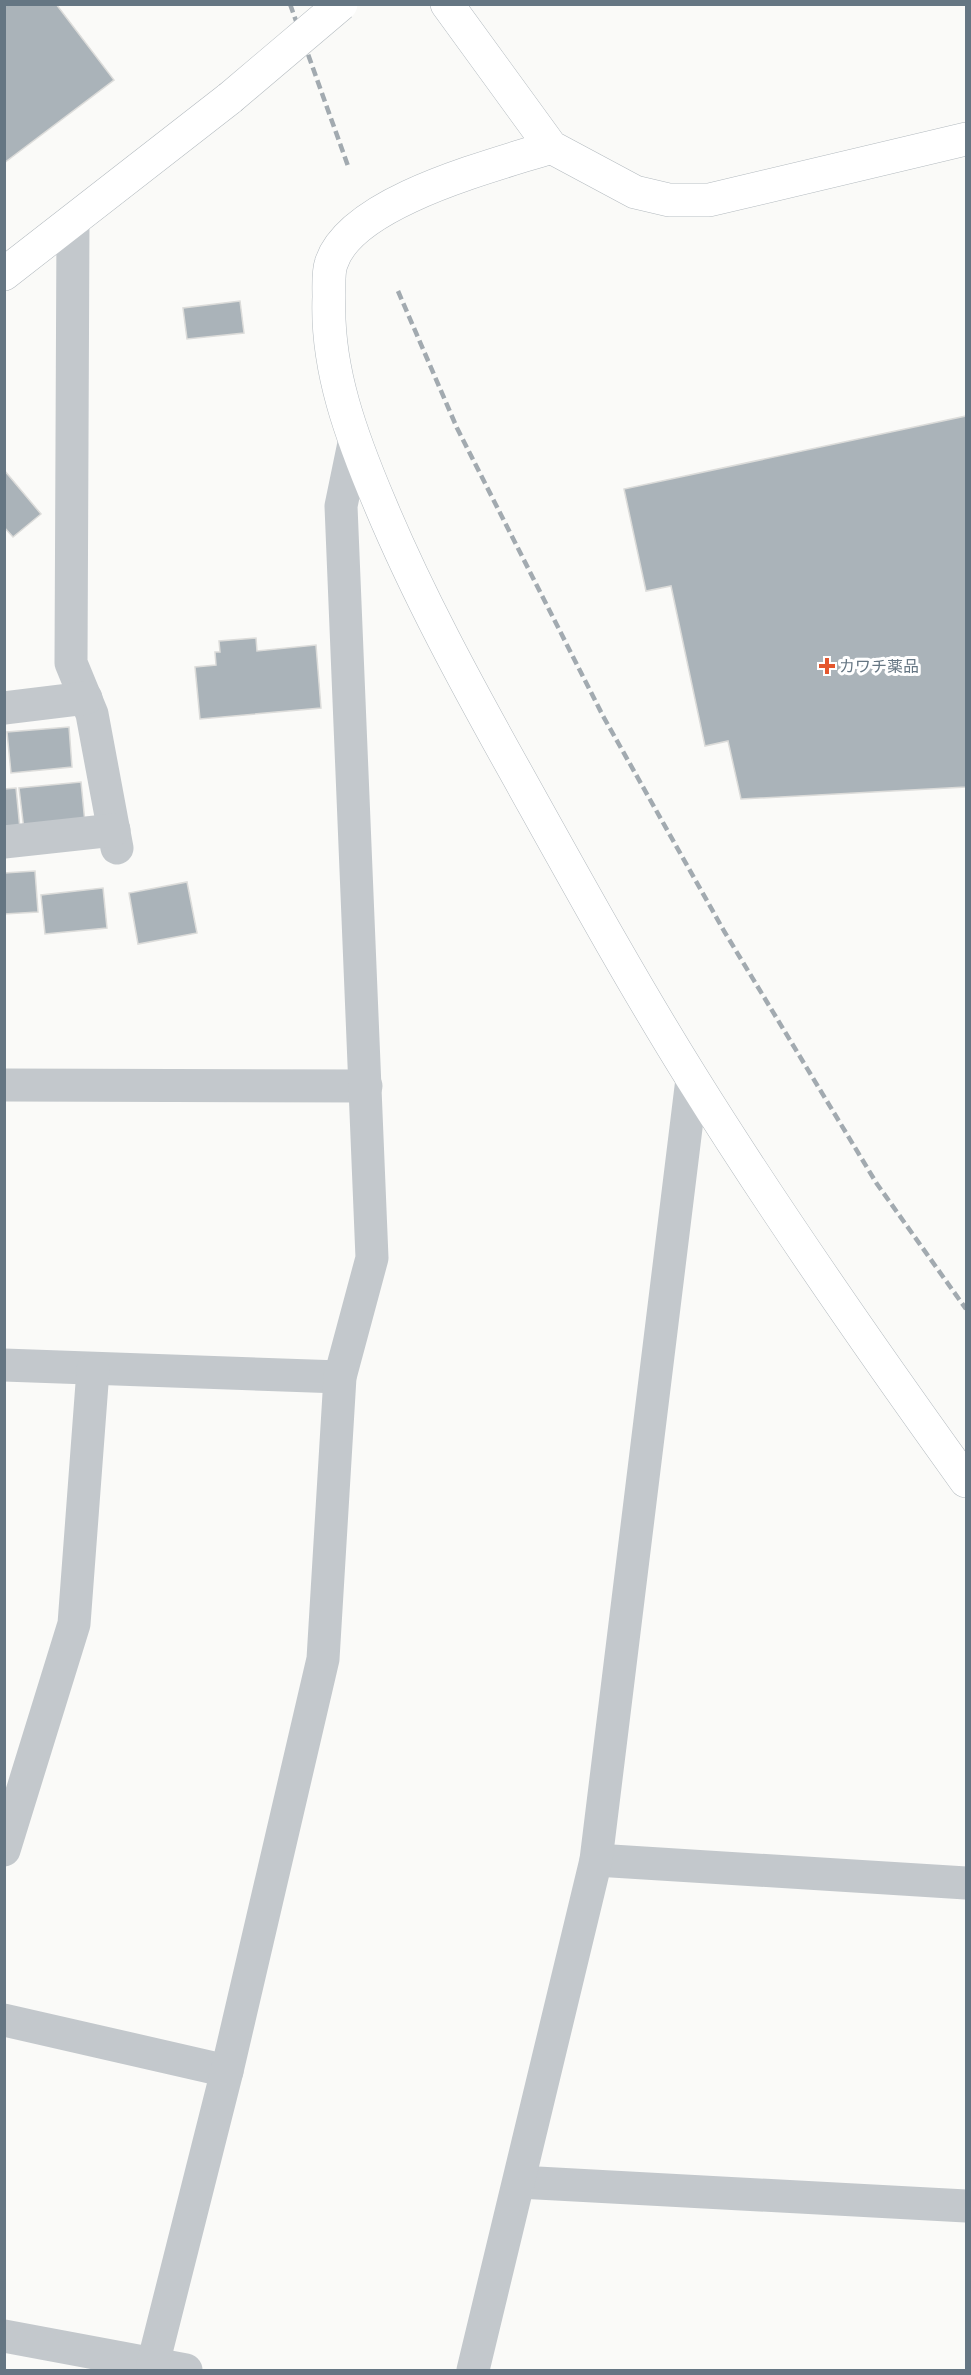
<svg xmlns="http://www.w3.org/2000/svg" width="971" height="2375" viewBox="0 0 971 2375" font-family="'Titillium Web','Noto Sans JP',sans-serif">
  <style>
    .building { fill: #aab3b9; stroke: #dcdcda; stroke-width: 1.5 }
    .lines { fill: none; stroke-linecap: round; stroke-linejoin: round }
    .secondary-casing { stroke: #b3babf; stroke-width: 34 }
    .street { stroke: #c3c8cc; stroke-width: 33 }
    .secondary { stroke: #fff; stroke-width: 33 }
    .rail { stroke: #a2aab0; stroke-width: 4.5; stroke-dasharray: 9 4.5; stroke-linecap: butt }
    .secondary-bridge-casing { stroke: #b3babf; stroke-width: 34; stroke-linecap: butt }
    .secondary-bridge { stroke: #fff; stroke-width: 33 }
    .poi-dot { fill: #e4572e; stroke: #fff; stroke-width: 2 }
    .labels { text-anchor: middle; stroke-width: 6; stroke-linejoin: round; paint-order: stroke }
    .poi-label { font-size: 16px; fill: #657683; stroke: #fff; text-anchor: start }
  </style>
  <rect width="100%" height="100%" fill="#fafaf8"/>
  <g class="building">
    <path d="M4,4H56L114,80L4,163Z"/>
    <path d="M240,301L244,333L187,339L183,308Z"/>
    <path d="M966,416V787L741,799L728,741L705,746L671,586L646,591L624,489Z"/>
    <path d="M4,470L41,514L13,537L4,527Z"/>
    <path d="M256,638L257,651L316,645L321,708L200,719L195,667L216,665L215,652H220L219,641Z"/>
    <path d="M69,727L72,767L11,773L7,732Z"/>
    <path d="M81,782L85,823L24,830L19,788Z"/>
    <path d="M16,788L20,829L4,830V789Z"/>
    <path d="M35,871L38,912L4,914V873Z"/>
    <path d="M187,882L197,933L138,944L129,893Z"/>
    <path d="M103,888L107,928L45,934L41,895Z"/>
  </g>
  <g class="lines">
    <defs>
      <g id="secondary">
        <path d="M447,4L551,147L635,192L669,200H709L966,139"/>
        <path d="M551,147C493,166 350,201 331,264C328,273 329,287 329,297C326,369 352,438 380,504C418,595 466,683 514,769C572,873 629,977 692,1078C778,1216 871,1349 966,1481"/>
        <path d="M4,274L230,98"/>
      </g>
    </defs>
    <use href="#secondary" class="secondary-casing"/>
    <g class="street">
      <path d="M73,221L71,663L92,714L117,848"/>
      <path d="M4,708L86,698"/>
      <path d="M4,842L114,830"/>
      <path d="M4,1085L366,1086"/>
      <path d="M4,1365L340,1377"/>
      <path d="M4,1850L74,1624L93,1370"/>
      <path d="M596,1860L966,1883"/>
      <path d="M4,2020L227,2071"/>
      <path d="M519,2182L966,2206"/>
      <path d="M4,2336L186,2370"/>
      <path d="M153,2364L227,2071L323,1659L340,1377L372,1258L341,506L354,443"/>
      <path d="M473,2370L596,1860L692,1079"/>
    </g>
    <use href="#secondary" class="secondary"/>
    <g class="rail">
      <path d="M290,4L348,166"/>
      <path d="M398,291L457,428L603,716L724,931L877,1184L966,1309"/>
    </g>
    <defs>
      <path id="secondary-bridge" d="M230,98L341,4"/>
    </defs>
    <use href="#secondary-bridge" class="secondary-bridge-casing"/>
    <use href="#secondary-bridge" class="secondary-bridge"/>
  </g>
  <path class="poi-dot" d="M824 657h6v6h6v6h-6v6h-6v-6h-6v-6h6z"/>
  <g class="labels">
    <g class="poi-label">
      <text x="839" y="672">カワチ薬品</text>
    </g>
  </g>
  <rect width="971" height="2375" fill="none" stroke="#657683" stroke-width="12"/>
</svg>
